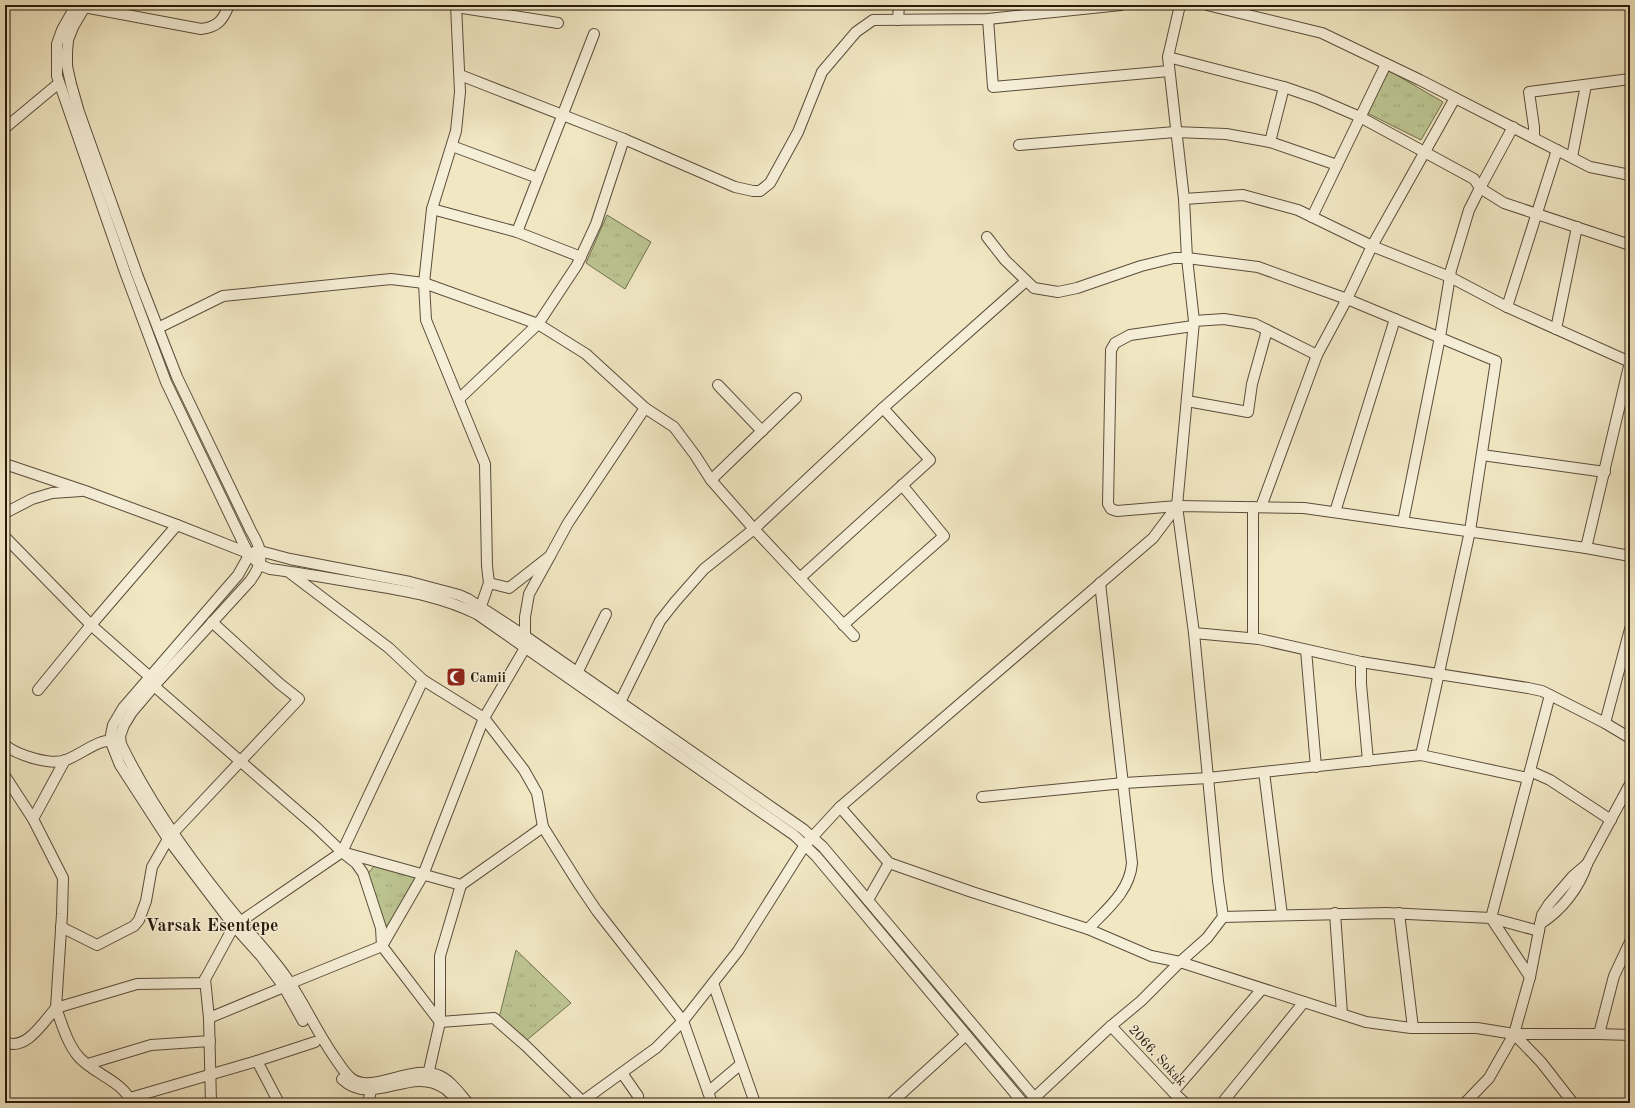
<svg xmlns="http://www.w3.org/2000/svg" width="1635" height="1108" viewBox="0 0 1635 1108" font-family="'Old Standard TT',serif">
  <style>
    .park { fill: url(#park-tufts); stroke: #72704f }
    .lines { fill: none; stroke-linecap: round; stroke-linejoin: round }
    .minor-casing { stroke: #5b4d3a; stroke-width: 12 }
    .minor { stroke: #f6efd8; stroke-width: 10 }
    .labels { text-anchor: middle; stroke-width: 3; stroke-linejoin: round; paint-order: stroke }
    .poi-label { font-size: 14px; font-weight: bold; fill: #291a0c; stroke: #f6efd8; text-anchor: start }
    .street-label { font-size: 14px; fill: #291a0c; stroke: #f6efd8 }
    .district-label { font-size: 18px; font-weight: bold; fill: #291a0c; stroke: #f6efd8 }
  </style>
  <defs>
    <pattern id="park-tufts" width="24" height="20" patternUnits="userSpaceOnUse"><rect width="24" height="20" fill="#bcc592"/><path d="M3 7l-1-3M5 7V3M7 7l1-3M15 17l-1-3M17 17v-4M19 17l1-3" fill="none" stroke="#a2a97d"/></pattern>
  </defs>
  <rect width="100%" height="100%" fill="#f1e7c3"/>
  <filter id="stains"><feTurbulence type="fractalNoise" baseFrequency=".005" numOctaves="4"/><feColorMatrix values="0 0 0 0 .2 0 0 0 0 .09 0 0 0 0 .02 0 0 0 .5 -.17"/></filter>
  <radialGradient id="worn" r=".72"><stop offset=".6" stop-color="#630" stop-opacity="0"/><stop offset="1" stop-color="#630" stop-opacity=".3"/></radialGradient>
  <g class="park">
    <path d="M1388,70L1443,102L1421,140L1367,113Z"/>
    <path d="M607,215L651,242L625,289L586,263Z"/>
    <path d="M374,866L414,877L416,880L386,931L383,930L373,887L367,875Z"/>
    <path d="M516,950L571,1003L527,1040L523,1041L499,1018Z"/>
  </g>
  <g class="lines">
    <defs>
      <g id="minor">
        <path d="M76,5L62,30L57,44V76L125,272L166,382L248,553L247,559L238,575L123,708L113,725L110,740L120,765L168,839L234,926L261,956L284,987L303,1021"/>
        <path d="M86,5L73,27L68,40L67,52V66L71,84L79,112L138,277L177,377L251,531C263,551 265,561 250,581L154,686L132,712L124,725L120,736L121,744C152,808 195,867 241,922C257,942 276,961 290,983C306,1007 318,1034 335,1058C340,1065 345,1074 352,1079C374,1094 413,1063 440,1076C451,1081 460,1094 468,1103"/>
        <path d="M456,5L460,92L456,131L432,209L424,283L426,320L485,464L487,566L489,583L481,606"/>
        <path d="M1207,5L1322,33L1420,80L1590,167L1630,175"/>
        <path d="M84,7L201,29C218,27 223,20 229,5"/>
        <path d="M456,7L558,23"/>
        <path d="M988,19L993,87L1169,71"/>
        <path d="M898,20L899,5"/>
        <path d="M1168,57L1284,87L1316,98L1360,117L1474,179L1480,188L1504,203L1630,245"/>
        <path d="M460,75L624,139L735,187L753,191H760L770,183L798,132L822,72L856,32L873,20L988,19L1121,5"/>
        <path d="M5,128L59,83"/>
        <path d="M1534,138V127L1529,92L1630,79"/>
        <path d="M1270,142L1284,87"/>
        <path d="M1019,145L1175,132L1226,134L1270,142L1337,165"/>
        <path d="M452,146L538,178"/>
        <path d="M1572,157L1586,85"/>
        <path d="M1184,199L1243,195L1298,210L1372,246L1450,277L1507,307L1630,362L1586,548"/>
        <path d="M432,209L517,232L581,257"/>
        <path d="M1312,217L1386,64"/>
        <path d="M517,232L594,34"/>
        <path d="M987,237L1005,260L1034,288L1058,292L1077,288L1141,266L1174,258H1187L1258,267L1347,299L1496,361L1470,531L1421,755"/>
        <path d="M1507,307L1557,150"/>
        <path d="M1194,321L1224,319L1255,324L1317,355"/>
        <path d="M1193,326L1130,335L1115,343L1111,350L1108,504L1111,509L1117,511L1177,506L1304,508L1586,548L1630,556"/>
        <path d="M158,328L223,296L391,279L424,283L538,324L586,354L645,408L674,427L695,455L711,480L754,529L854,636"/>
        <path d="M1556,329L1577,227"/>
        <path d="M718,385L762,431"/>
        <path d="M459,399L538,324L577,265L596,224L624,139"/>
        <path d="M1187,401L1248,412L1252,384L1267,330"/>
        <path d="M1482,455L1605,472"/>
        <path d="M5,464L85,491L177,525L248,553L260,565L270,569C300,573 329,578 358,583C399,590 439,595 477,614L794,835L816,856L1023,1103"/>
        <path d="M711,480L796,398"/>
        <path d="M1261,507L1317,355L1347,299L1372,246L1455,98"/>
        <path d="M1335,512L1395,319"/>
        <path d="M5,513L32,499L52,493L81,491"/>
        <path d="M1403,522L1440,337L1451,270L1469,210L1480,188L1513,127"/>
        <path d="M5,537L91,625L150,677"/>
        <path d="M254,552L260,551L290,559L410,582L459,595L468,599L525,636L803,829L823,847L1039,1103"/>
        <path d="M290,573L389,648L423,680L484,718L524,770L537,793L543,827L580,886L597,911L683,1021L712,1103"/>
        <path d="M800,578L930,460L883,408"/>
        <path d="M489,583L509,588L550,556L568,523L645,408"/>
        <path d="M843,625L944,536L902,485"/>
        <path d="M1194,633L1259,639L1361,662L1528,688L1542,691L1550,695L1491,918L1530,977"/>
        <path d="M1253,638V507"/>
        <path d="M1306,650L1316,767"/>
        <path d="M1361,662V684L1368,761"/>
        <path d="M577,673L606,614"/>
        <path d="M154,686L316,827L342,852L356,863L363,873L381,928L382,946L440,1022L494,1018L526,1046L582,1101"/>
        <path d="M38,690L91,625L177,525"/>
        <path d="M1550,695L1605,723L1630,738"/>
        <path d="M620,702L660,621L675,602L704,569L754,529L883,408L1026,281"/>
        <path d="M1605,723L1630,629"/>
        <path d="M5,745C17,755 51,766 66,760C82,754 98,739 115,740"/>
        <path d="M65,760L33,819L63,878L62,914L56,1008L137,984L203,983L234,926L342,852L461,885L543,827"/>
        <path d="M1530,771L1550,780L1611,820"/>
        <path d="M1264,772L1282,915"/>
        <path d="M5,776L33,819"/>
        <path d="M982,797L1124,783L1208,778L1421,755L1528,778"/>
        <path d="M840,807L889,863L972,892L1088,929L1151,956L1180,962L1366,1022L1411,1028H1477L1514,1034H1599L1630,1035"/>
        <path d="M173,833L299,699L280,684L212,622"/>
        <path d="M342,852L423,680"/>
        <path d="M868,900L889,863"/>
        <path d="M1335,913L1342,1014"/>
        <path d="M1399,913L1413,1028"/>
        <path d="M1223,917L1387,913L1491,918L1539,931"/>
        <path d="M1540,924C1562,910 1579,888 1587,864L1630,784"/>
        <path d="M61,927L97,945L134,926L139,920L146,901L152,867L168,839"/>
        <path d="M1088,929C1107,909 1130,891 1132,863L1100,583"/>
        <path d="M205,979L209,1018L211,1103"/>
        <path d="M291,983L382,946L423,875L484,718L525,648V617L529,594L550,556"/>
        <path d="M713,983L755,1103"/>
        <path d="M209,1018L284,987"/>
        <path d="M1111,1026L1173,1092L1185,1103"/>
        <path d="M1514,1034L1541,1062L1573,1103"/>
        <path d="M1599,1034L1614,976L1630,942"/>
        <path d="M5,1042C26,1052 44,1021 56,1008C62,1024 67,1043 78,1056C93,1074 122,1080 132,1103"/>
        <path d="M257,1061L279,1103"/>
        <path d="M88,1064L151,1045L210,1041"/>
        <path d="M622,1073L638,1096L639,1103"/>
        <path d="M342,1079C373,1108 410,1065 444,1088C449,1091 453,1096 457,1100"/>
        <path d="M427,1079L440,1022V956L461,885"/>
        <path d="M708,1092L741,1064"/>
        <path d="M1173,1092L1262,989"/>
        <path d="M130,1098L257,1061L315,1042"/>
        <path d="M1031,1101L1111,1026L1141,1001L1180,962L1207,938L1223,917L1218,881L1194,633L1177,506"/>
        <path d="M368,1103L371,1091"/>
        <path d="M580,1103L656,1048L683,1021L738,951L805,845L840,807L1153,538L1177,506L1194,321L1187,258L1184,199L1168,57L1180,5"/>
        <path d="M891,1103L966,1035"/>
        <path d="M1222,1103L1304,1002"/>
        <path d="M1465,1103L1489,1078L1514,1034L1530,977L1542,915L1549,904L1573,876L1587,864"/>
      </g>
    </defs>
    <use href="#minor" class="minor-casing"/>
    <use href="#minor" class="minor"/>
  </g>
  <defs>
    <symbol id="mosque-square" viewBox="-11 -11 22 22"><rect x="-9" y="-9" width="18" height="18" rx="4" fill="#8f2418" stroke="#f6efd8"/><path d="M3.5-4.9A6 6 0 1 0 3.5 4.9A5 5 0 1 1 3.5-4.9Z" fill="#fff"/></symbol>
  </defs>
  <g fill-rule="evenodd">
    <use href="#mosque-square" x="445" y="666" width="22" height="22"/>
  </g>
  <g class="labels">
    <g class="poi-label">
      <text x="470" y="682">Camii</text>
    </g>
    <g class="street-label">
      <text transform="translate(1158 1055) rotate(47)" y="5">2066. Sokak</text>
    </g>
    <g class="district-label">
      <text x="212" y="931">Varsak Esentepe</text>
    </g>
  </g>
  <rect width="1635" height="1108" fill="none" stroke="#f1e7c3" stroke-width="20"/>
  <rect x="6" y="6" width="1623" height="1096" fill="none" stroke="#291a0c" stroke-width="2"/>
  <rect x="10" y="10" width="1615" height="1088" fill="none" stroke="#291a0c"/>
  <rect width="100%" height="100%" filter="url(#stains)"/>
  <rect width="100%" height="100%" fill="url(#worn)"/>
</svg>
